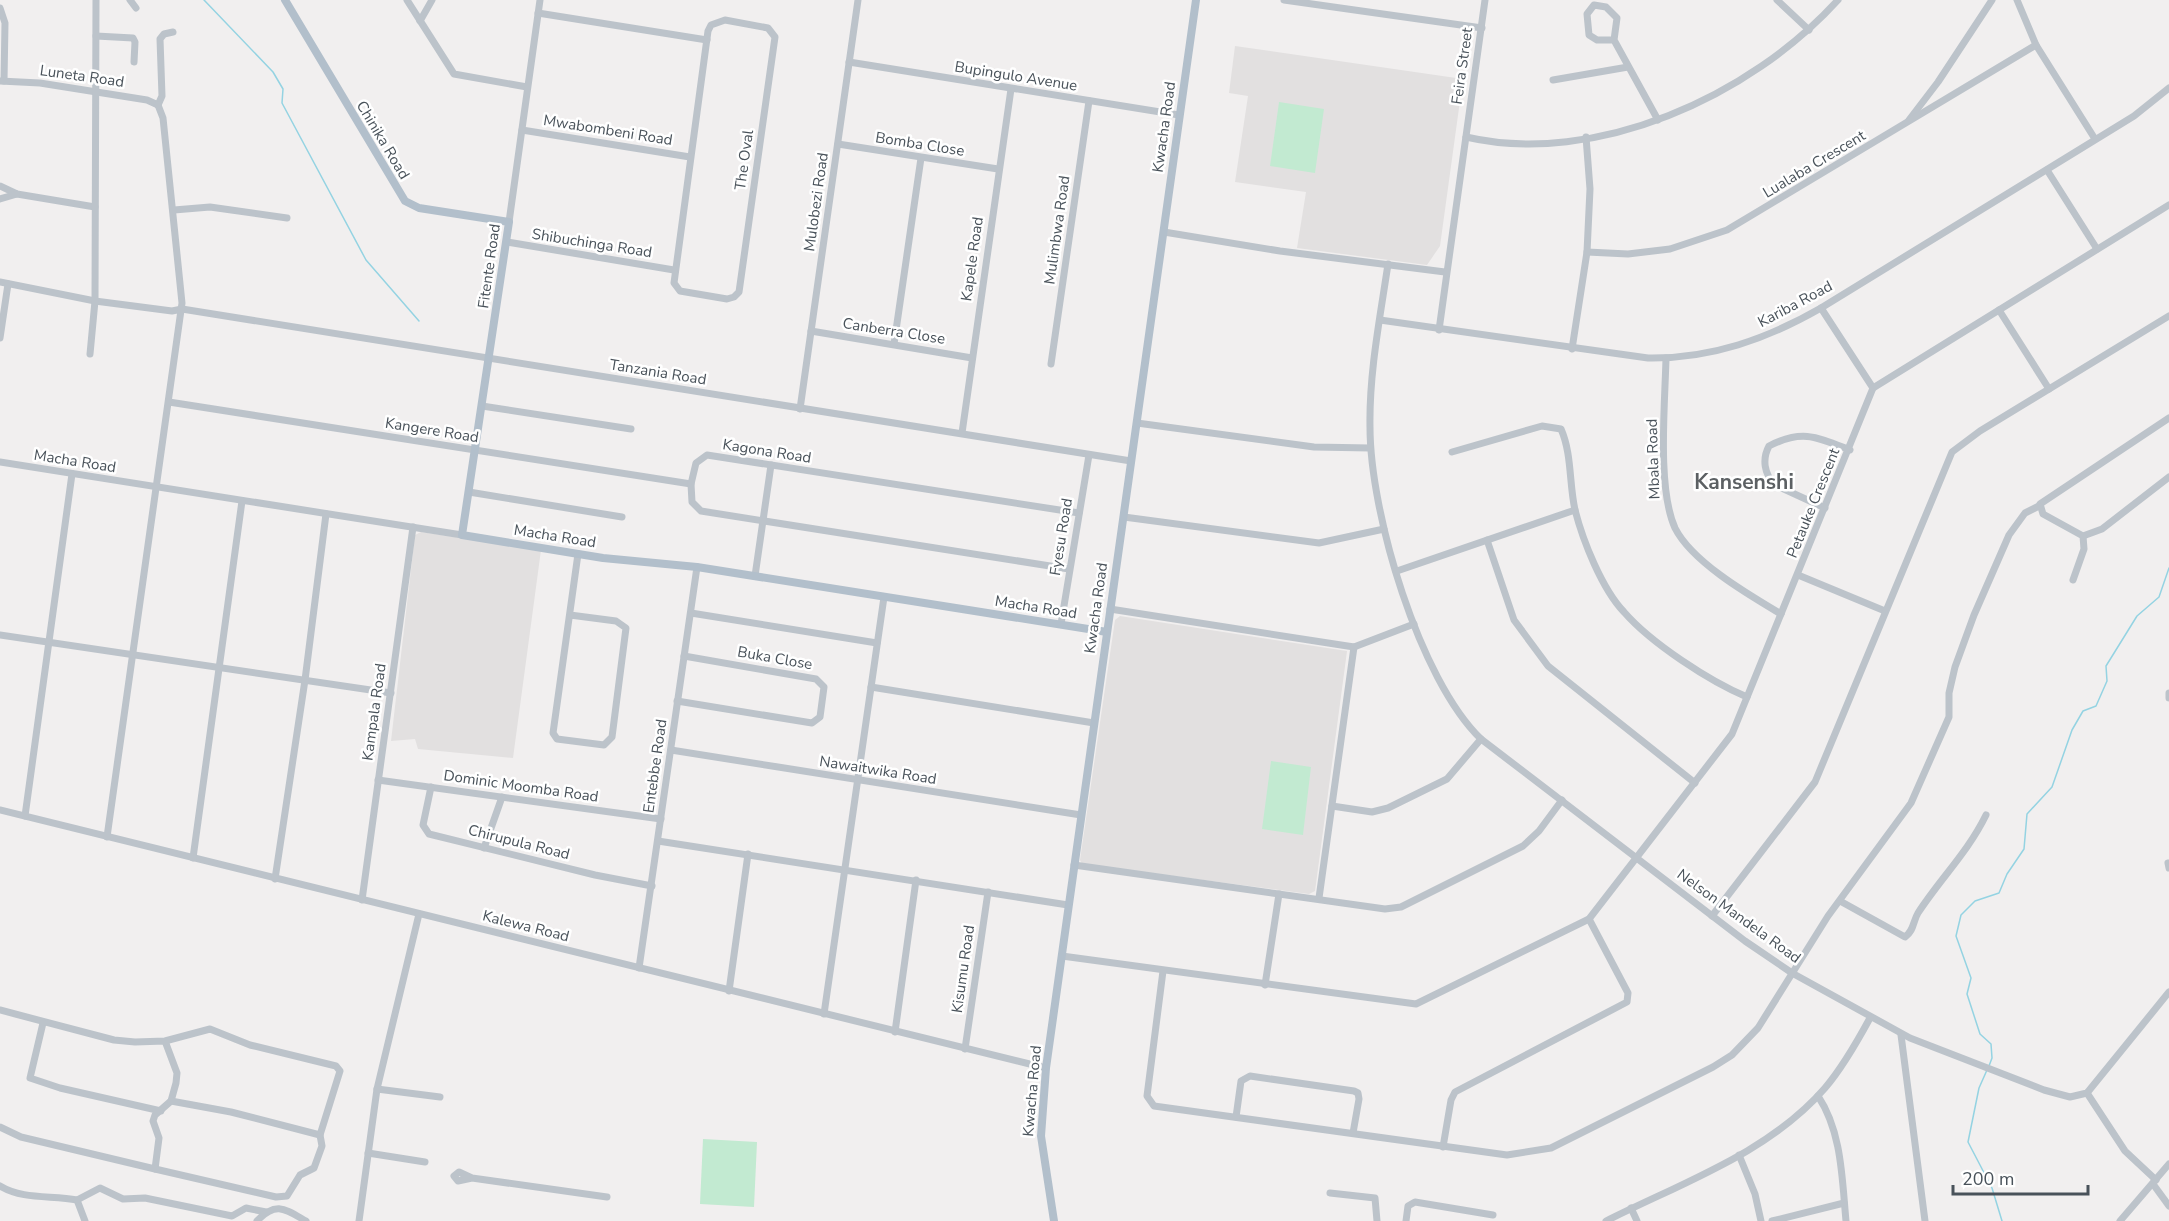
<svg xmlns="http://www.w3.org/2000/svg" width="2169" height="1221" viewBox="0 0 2169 1221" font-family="'Nunito Sans',sans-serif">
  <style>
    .education { fill: #e2e0e0 }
    .green { fill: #c2ead1 }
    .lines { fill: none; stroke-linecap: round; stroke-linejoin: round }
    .stream { stroke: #94d3e2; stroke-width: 1.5 }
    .minor { stroke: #bcc3ca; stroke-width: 7 }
    .major { stroke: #b2bfcb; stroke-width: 8 }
    .labels { text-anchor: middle; stroke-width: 5; stroke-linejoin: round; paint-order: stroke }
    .street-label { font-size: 15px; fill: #49525a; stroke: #fff }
    .district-label { font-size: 21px; font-weight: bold; fill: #5c6063; stroke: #fff }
  </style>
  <rect width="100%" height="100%" fill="#f1efef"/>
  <g class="education">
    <path d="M1235,46L1463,79L1440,246L1427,265L1297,248L1306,192L1235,182L1248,96L1229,93Z"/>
    <path d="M421,532L541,550L513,758L418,749L415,739L391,741L415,535Z"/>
    <path d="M1120,616L1347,651L1315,891L1309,894L1082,864L1080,860L1115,620Z"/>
  </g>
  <g class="green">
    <path d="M1279,102L1324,109L1315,173L1270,166Z"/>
    <path d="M1271,761L1311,767L1303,835L1262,829Z"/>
    <path d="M703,1139L757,1142L754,1207L700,1204Z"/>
  </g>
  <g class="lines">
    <g class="stream">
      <path d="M204,0L273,72L283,89L282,103L366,260L419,321"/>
      <path d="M1989,1066L1992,1058L1991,1044L1980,1034L1967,994L1971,978L1956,936L1961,915L1975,901L1999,893L2007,874L2024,849L2027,814L2052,787L2072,730L2083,711L2096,706L2107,681L2106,666L2137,616L2159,597L2169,568"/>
      <path d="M1987,1070L1979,1088L1968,1142L1992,1188L2002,1221"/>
    </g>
    <g class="minor">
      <path d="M130,0L136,8"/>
      <path d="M407,0L454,74L527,87"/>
      <path d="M1284,0L1482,28"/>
      <path d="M1777,0L1809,30"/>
      <path d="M2017,0L2036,45L2095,139"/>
      <path d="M0,8L5,23L4,81"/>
      <path d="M538,13L707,40"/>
      <path d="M725,20L768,28L775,37L739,292L734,297L727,299L680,291L674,283L708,31L711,25Z"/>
      <path d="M420,21L432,0"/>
      <path d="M96,36L133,38L135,42L134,62"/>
      <path d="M1614,40H1597L1589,35L1587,14L1594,5L1606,7L1617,18L1614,40L1658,120"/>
      <path d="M849,62L1179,115"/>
      <path d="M1553,80L1628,67"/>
      <path d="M0,81L40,83L147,100L158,105"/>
      <path d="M158,105L162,96L160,39L164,34L173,32"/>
      <path d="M1909,120L1938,82L1992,0"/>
      <path d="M522,130L690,157"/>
      <path d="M1466,137C1596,167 1751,96 1838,0"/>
      <path d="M838,144L998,169"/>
      <path d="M2047,170L2097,249"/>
      <path d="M0,186L17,194L95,207"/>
      <path d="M0,199L17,194"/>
      <path d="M174,210L210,207L287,218"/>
      <path d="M509,222L540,0"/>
      <path d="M1164,232L1280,251L1445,272"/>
      <path d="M507,242L674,270"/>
      <path d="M1587,252L1628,254L1670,249L1727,230L2036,45"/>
      <path d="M1388,264C1380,318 1369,373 1370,427C1370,513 1419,679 1481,739L1745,941L1792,973L1910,1038L2044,1090L2070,1097L2087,1093L2169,992"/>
      <path d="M0,282L95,301L172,311L182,309L1131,461"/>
      <path d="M1821,308L1873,388"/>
      <path d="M1999,310L2049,389"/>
      <path d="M1380,320L1648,358C1711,359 1767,339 1821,308L2134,116L2169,88"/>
      <path d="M1439,330L1485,0"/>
      <path d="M811,331L972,358"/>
      <path d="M0,338L8,284"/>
      <path d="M894,344L921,158"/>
      <path d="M1572,349L1587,252L1590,189L1586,137"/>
      <path d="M90,354L95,301L96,0"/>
      <path d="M1666,358C1665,404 1657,488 1675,528C1692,562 1749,595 1781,614"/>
      <path d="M1051,364L1089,101"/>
      <path d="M169,402L691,484"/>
      <path d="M482,406L631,429"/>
      <path d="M800,409L858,0"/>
      <path d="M1137,423L1314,447L1370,448"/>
      <path d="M962,433L1011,89"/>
      <path d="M1452,452L1542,426L1561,429C1572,454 1569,483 1575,510C1583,541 1602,589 1624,612C1651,643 1709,681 1747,697"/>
      <path d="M0,462L462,535"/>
      <path d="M469,492L622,517"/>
      <path d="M1825,508L1775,485C1764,474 1762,459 1769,446C1802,429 1817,437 1850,450"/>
      <path d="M1124,517L1319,543L1384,529"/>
      <path d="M2083,536L2102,529L2169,477"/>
      <path d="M1487,540L1514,620L1548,666L1695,783"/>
      <path d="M1069,569L701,511L692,502L691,484L696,463L707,455L1079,513"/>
      <path d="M1397,571L1575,510"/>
      <path d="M1798,575L1885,611"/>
      <path d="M755,576L771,465"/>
      <path d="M2073,580L2084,549L2083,536L2043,514L2040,504L2169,418"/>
      <path d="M1110,609L1354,647L1414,624"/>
      <path d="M691,613L877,643"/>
      <path d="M570,615L616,621L626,628L612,737L604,745L557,739L553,733L578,554"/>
      <path d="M1061,624L1089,455"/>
      <path d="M0,635L391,693"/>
      <path d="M871,687L1094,723"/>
      <path d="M2169,693V698"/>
      <path d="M677,701L812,723L820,717L824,687L816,679L684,656"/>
      <path d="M671,750L1081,815"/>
      <path d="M378,780L661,819"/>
      <path d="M431,787L423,825L429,834L595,875L652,886"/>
      <path d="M1332,806L1372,812L1388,808L1447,779L1481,739"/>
      <path d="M0,810L1046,1068"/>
      <path d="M25,816L72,474"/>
      <path d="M107,837L182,303L163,118L158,105"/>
      <path d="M658,841L1068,905"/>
      <path d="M484,848L502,797"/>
      <path d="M193,858L242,501"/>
      <path d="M2168,863L2169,868"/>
      <path d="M1074,865L1385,909L1401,907L1523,846L1539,831L1562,800"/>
      <path d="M275,879L305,680L326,514"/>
      <path d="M1319,898L1354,647"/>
      <path d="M362,900L413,527"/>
      <path d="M1840,901L1905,937C1914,931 1913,921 1918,913C1940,879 1968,852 1986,815"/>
      <path d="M1712,916L1815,782L1952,452L1980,431L2169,316"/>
      <path d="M1062,956L1416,1004L1589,919L1732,734L1873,388L2169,205"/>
      <path d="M639,968L697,567"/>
      <path d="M1163,971L1147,1096L1154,1106L1507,1155L1551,1148L1713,1067L1732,1055L1758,1028L1828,916L1911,803L1949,717V693L1955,667L1974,615L2009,535L2025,513L2039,506"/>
      <path d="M1265,985L1279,894"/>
      <path d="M729,991L748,854"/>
      <path d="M0,1010L114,1040L135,1042L165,1041L210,1029L250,1045L336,1066L340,1071L320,1135L322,1146L314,1168L300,1175L287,1196L276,1197L155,1169L159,1138L153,1121L155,1115L171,1101L176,1083L177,1073L165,1041"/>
      <path d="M824,1014L884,597"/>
      <path d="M43,1023L30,1078L60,1088L161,1111"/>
      <path d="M895,1032L916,880"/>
      <path d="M1901,1035L1925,1221"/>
      <path d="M965,1049L988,892"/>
      <path d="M377,1089L440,1097"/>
      <path d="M2087,1093L2125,1151L2156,1180"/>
      <path d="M1818,1096C1842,1132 1842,1179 1846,1221"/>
      <path d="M171,1101L231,1112L320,1135"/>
      <path d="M1236,1117L1241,1081L1250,1076L1354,1091L1358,1093L1359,1099L1353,1133"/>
      <path d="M0,1127L21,1137L155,1169"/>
      <path d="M1443,1147L1451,1100L1455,1092L1627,1002L1628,993L1589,919"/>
      <path d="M368,1153L425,1162"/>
      <path d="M1739,1155L1755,1194L1761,1221"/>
      <path d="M472,1178L459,1172L454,1176L458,1181L472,1178L607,1197"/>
      <path d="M2153,1184L2169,1206"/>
      <path d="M0,1186C23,1200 52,1195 77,1200L85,1221"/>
      <path d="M1330,1193L1375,1198L1377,1221"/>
      <path d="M77,1200L100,1188L123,1199L145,1198L232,1216L246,1208L266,1212"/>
      <path d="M1631,1208L1637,1221"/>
      <path d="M257,1221C276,1201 285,1209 306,1221"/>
      <path d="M359,1221L377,1089L419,914"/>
      <path d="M1406,1221L1408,1206L1415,1202L1493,1215"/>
      <path d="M1606,1221C1681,1183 1769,1153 1825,1088C1843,1067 1857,1042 1870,1018"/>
      <path d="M1772,1221L1844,1203"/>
      <path d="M2120,1221L2169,1164"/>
    </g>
    <g class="major">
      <path d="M285,0L405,201L419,208L509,222L462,535L603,558L697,567L1107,632"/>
      <path d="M1054,1221L1041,1136L1046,1068L1196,0"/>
    </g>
  </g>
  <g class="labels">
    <g class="street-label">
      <text transform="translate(1462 66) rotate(-82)" y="5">Feira Street</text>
      <text transform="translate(82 76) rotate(8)" y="5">Luneta Road</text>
      <text transform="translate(1016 76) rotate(9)" y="5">Bupingulo Avenue</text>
      <text transform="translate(1164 127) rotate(-82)" y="5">Kwacha Road</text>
      <text transform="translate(608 130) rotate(9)" y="5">Mwabombeni Road</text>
      <text transform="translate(383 140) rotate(59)" y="5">Chinika Road</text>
      <text transform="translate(920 144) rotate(9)" y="5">Bomba Close</text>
      <text transform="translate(744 160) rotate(-82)" y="5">The Oval</text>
      <text transform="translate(1814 164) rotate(-31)" y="5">Lualaba Crescent</text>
      <text transform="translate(816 202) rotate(-82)" y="5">Mulobezi Road</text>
      <text transform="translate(1057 230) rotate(-82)" y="5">Mulimbwa Road</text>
      <text transform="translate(592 243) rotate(9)" y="5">Shibuchinga Road</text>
      <text transform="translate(972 259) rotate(-82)" y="5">Kapele Road</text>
      <text transform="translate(489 266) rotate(-82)" y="5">Fitente Road</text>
      <text transform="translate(1795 304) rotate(-28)" y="5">Kariba Road</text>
      <text transform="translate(894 331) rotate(9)" y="5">Canberra Close</text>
      <text transform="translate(658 372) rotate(9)" y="5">Tanzania Road</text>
      <text transform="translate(432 430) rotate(9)" y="5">Kangere Road</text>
      <text transform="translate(767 451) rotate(9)" y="5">Kagona Road</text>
      <text transform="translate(1653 459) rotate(-92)" y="5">Mbala Road</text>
      <text transform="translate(75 461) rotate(9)" y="5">Macha Road</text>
      <text transform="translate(1813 503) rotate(-68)" y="5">Petauke Crescent</text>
      <text transform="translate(555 536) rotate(9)" y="5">Macha Road</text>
      <text transform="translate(1061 537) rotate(-81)" y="5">Fyesu Road</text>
      <text transform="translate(1036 607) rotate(9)" y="5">Macha Road</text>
      <text transform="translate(1096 608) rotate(-82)" y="5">Kwacha Road</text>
      <text transform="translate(775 658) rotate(10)" y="5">Buka Close</text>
      <text transform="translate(374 712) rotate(-82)" y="5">Kampala Road</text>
      <text transform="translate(655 766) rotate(-82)" y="5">Entebbe Road</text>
      <text transform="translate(878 770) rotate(9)" y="5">Nawaitwika Road</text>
      <text transform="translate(521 786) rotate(8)" y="5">Dominic Moomba Road</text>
      <text transform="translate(519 842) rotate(14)" y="5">Chirupula Road</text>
      <text transform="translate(1739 916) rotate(36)" y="5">Nelson Mandela Road</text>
      <text transform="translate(526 926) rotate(14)" y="5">Kalewa Road</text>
      <text transform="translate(963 969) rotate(-82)" y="5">Kisumu Road</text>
      <text transform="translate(1032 1091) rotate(-85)" y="5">Kwacha Road</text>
    </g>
    <g class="district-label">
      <text x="1744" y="489">Kansenshi</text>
    </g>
  </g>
  <path d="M1953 1185v9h135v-9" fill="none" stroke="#49525a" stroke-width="3"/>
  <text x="1962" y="1185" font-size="18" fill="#49525a" stroke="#ffffff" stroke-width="4.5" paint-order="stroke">200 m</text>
</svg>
